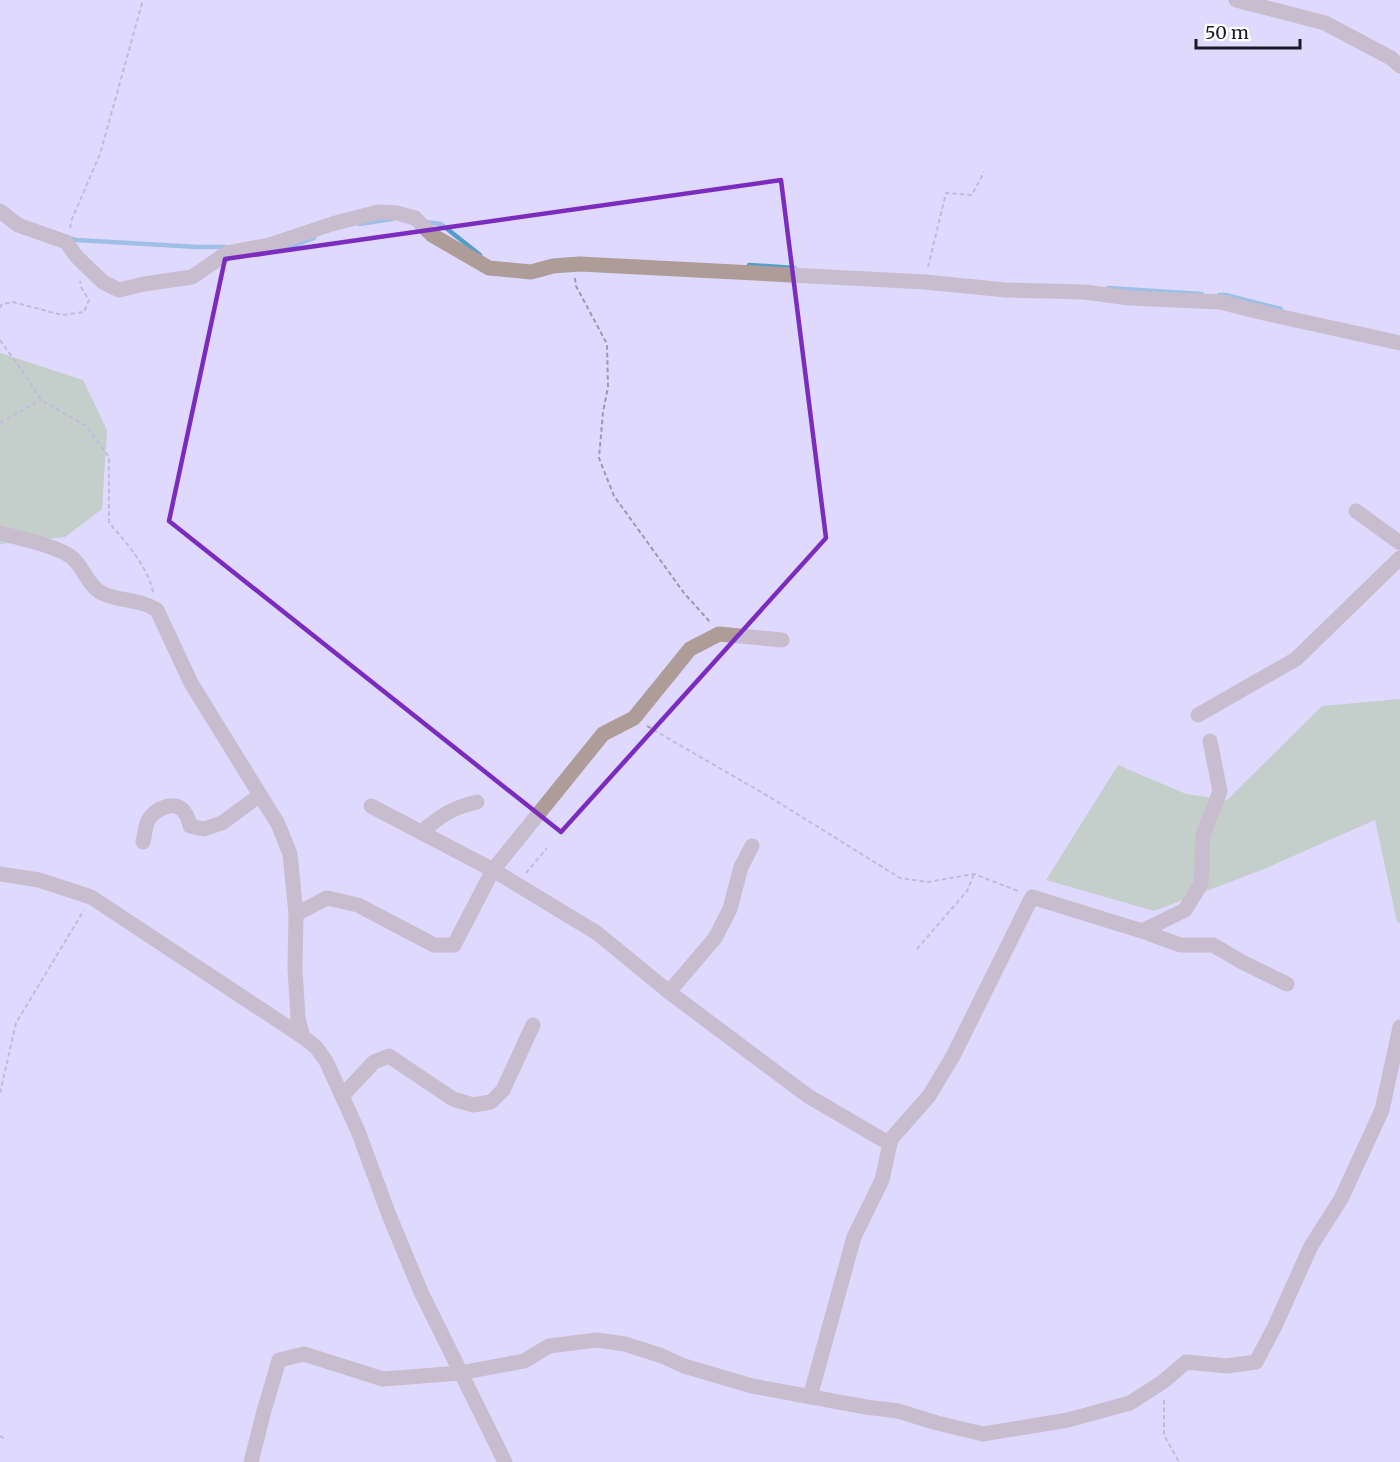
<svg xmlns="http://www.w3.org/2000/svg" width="1400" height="1462" viewBox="0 0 1400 1462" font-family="Merriweather,serif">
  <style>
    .green { fill: #a4c38f }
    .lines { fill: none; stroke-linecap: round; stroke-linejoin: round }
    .stream { stroke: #519fc9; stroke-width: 4.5 }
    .path { stroke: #9c97b3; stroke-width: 2; stroke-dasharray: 4.5 3; stroke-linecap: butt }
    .minor { stroke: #ae9c98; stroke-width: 15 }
    .marked { fill: none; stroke: #7b2cbf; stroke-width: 4.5; stroke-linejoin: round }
  </style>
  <rect width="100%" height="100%" fill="#dfd9fd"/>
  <g class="green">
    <path d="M0,353L83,380L107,430L102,509L65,537L0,544Z"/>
    <path d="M1400,699V923L1397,922L1375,820L1264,869L1154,911L1046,880L1118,765L1186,794L1227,800L1322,706Z"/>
  </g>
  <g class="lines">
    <g class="stream">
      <path d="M424,222L441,224L480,255"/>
      <path d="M359,224L392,219"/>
      <path d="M69,238L76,240L198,247H226"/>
      <path d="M279,248H287L314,238"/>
      <path d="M749,265L795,268"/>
      <path d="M1108,288L1202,294"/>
      <path d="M1219,295H1226L1281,309"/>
    </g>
    <g class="path">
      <path d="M70,228L72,219L100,154L143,0"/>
      <path d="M928,267L946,193L972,195L984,172"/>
      <path d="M575,278L576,286L607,344L608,387L603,412L599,458L614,496L684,593L710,622"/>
      <path d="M0,308L2,304L13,302L62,315L84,312L89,300L81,287L80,281"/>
      <path d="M0,340L26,376L41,400L86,426L109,457V523C125,540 149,569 153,592"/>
      <path d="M0,423L41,400"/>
      <path d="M647,726L773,799L900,878L928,882L974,874L1018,891"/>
      <path d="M526,873L547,848"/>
      <path d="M917,949L967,891L974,874"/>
      <path d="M0,1093L16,1023L84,910"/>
      <path d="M1164,1400V1435L1179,1462"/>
      <path d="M0,1436L7,1440"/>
    </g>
    <g class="minor">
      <path d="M1236,0L1325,23L1391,58L1400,66"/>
      <path d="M0,211L18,225L66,242L77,257L103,282L119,290L144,284L192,277L227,253L269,245L332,224L378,212L397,213L415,218L432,235L489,268L531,272L553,266L580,264L925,282L1006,290L1085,292L1129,298L1220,302L1264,313L1400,343"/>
      <path d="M1356,511L1400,543"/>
      <path d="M0,533C19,538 54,545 70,556C83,565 86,583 100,592C114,600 129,599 144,604C149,605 153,608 157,610L191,683L278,824L290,854L296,914L295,969L298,1018L303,1037"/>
      <path d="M1198,715L1296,659L1400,558"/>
      <path d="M371,806L493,870L597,933L669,992L808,1096L890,1144"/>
      <path d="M421,832C441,816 451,808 477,802"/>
      <path d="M143,842C145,834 145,825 149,819C156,808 177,799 185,813C188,816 189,822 190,826L204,829L222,823L260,795"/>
      <path d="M0,874L39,880L91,897L303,1037L316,1047L326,1061L358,1131L389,1215L421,1292L505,1462"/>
      <path d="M296,914L327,898L358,905L434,945H454L493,870L603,734L634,718L690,649L719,634L782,640"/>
      <path d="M1142,931L1180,945H1213L1242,962L1287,984"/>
      <path d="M669,992L715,938L730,909L741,867L752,846"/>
      <path d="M342,1096L374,1062L389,1056L453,1099L473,1105L491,1102L503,1090L533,1025"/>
      <path d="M810,1397L854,1237L882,1180L891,1139L929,1096L953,1056L1032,897L1142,931L1185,910L1201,884L1203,835L1220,791L1210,741"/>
      <path d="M251,1462L264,1411L279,1360L304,1354L383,1379L460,1373L524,1361L549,1346L597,1340L625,1344L662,1356L684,1366L752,1386L866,1407L898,1411L937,1423L983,1434L1068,1420L1130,1403L1164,1381L1186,1362L1227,1366L1256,1362L1275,1326L1311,1246L1341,1199L1382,1110L1400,1027"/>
    </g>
  </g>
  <path d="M0 0H1400V1462H0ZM781,180L826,538L561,832L169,521L225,259Z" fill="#dfd9fd" fill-opacity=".55" fill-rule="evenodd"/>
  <path class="marked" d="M781,180L826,538L561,832L169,521L225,259Z"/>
  <path d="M1196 39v9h104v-9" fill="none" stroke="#1b1825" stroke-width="3"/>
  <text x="1205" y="39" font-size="18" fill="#1b1825" stroke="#ffffff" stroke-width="4.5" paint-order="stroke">50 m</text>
</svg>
